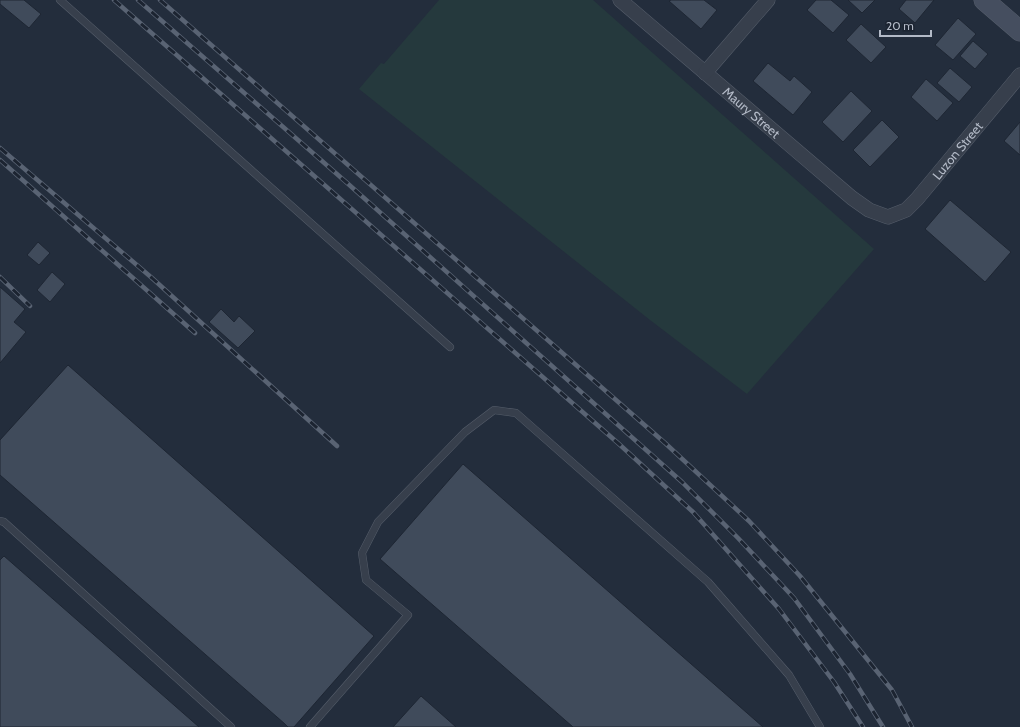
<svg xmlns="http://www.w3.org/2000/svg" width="1020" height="727" viewBox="0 0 1020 727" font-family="Cabin,sans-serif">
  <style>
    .green { fill: #25393d }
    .building { fill: #404b5b; stroke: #1e2633 }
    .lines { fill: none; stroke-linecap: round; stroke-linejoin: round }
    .lane-casing { stroke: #555d6a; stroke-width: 8 }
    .street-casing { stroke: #555d6a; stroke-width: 15 }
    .secondary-casing { stroke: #555d6a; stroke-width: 21 }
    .lane { stroke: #373f4c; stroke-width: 7 }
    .street { stroke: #373f4c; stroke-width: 14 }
    .secondary { stroke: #454e5f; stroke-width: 20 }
    .rail-casing { stroke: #596373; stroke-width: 4.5 }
    .rail { stroke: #1c2431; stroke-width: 3; stroke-dasharray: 9; stroke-linecap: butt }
    .labels { text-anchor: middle; stroke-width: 3.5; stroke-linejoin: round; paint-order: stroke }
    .street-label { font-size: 13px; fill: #b3bac7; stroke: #1c2431 }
  </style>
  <rect width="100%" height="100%" fill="#232d3c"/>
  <path class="green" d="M439,0H593L874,249L747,394L650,320L359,89L381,63L384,64Z"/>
  <g class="building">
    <path d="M0,0H24L41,14L29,28L0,4Z"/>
    <path d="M671,0H704L717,10L701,29L669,1Z"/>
    <path d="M816,0H831L849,15L833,33L807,10Z"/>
    <path d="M848,0H875L862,13Z"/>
    <path d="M906,0H934L915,23L899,9Z"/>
    <path d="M958,18L976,34L953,60L935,45Z"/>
    <path d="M861,24L886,47L871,63L846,40Z"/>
    <path d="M973,41L988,54L975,69L960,56Z"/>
    <path d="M768,63L790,81L794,76L812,92L793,115L753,81Z"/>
    <path d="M950,68L972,87L959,102L937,83Z"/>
    <path d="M926,79L953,103L937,121L911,97Z"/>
    <path d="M851,91L872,111L843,142L822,122Z"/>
    <path d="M882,120L899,137L870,167L853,150Z"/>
    <path d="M1020,122V155L1004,141Z"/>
    <path d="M950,200L1011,252L985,282L925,229Z"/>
    <path d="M38,242L50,253L39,265L27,255Z"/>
    <path d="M52,272L65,284L50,302L37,290Z"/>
    <path d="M0,287L25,309L14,322L26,332L0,363Z"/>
    <path d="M221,309L234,322L239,316L255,331L238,348L209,322Z"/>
    <path d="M68,365L374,636L294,727H288L285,724L0,475V440Z"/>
    <path d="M463,464L763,727H573L380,559Z"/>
    <path d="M4,556L199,727H0V560Z"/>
    <path d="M421,696L456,727H393Z"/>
  </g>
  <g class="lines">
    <defs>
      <g id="lane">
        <path d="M60,0L450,347"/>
        <path d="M0,521L4,522L231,727"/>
        <path d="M310,727L408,615L366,580L362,553L378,522L465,432L494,410L516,413L708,582L789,675L820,727"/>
      </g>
      <g id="street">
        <path id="s1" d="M620,0L852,198L869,210L888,217L906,210L917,199L1020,75"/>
        <path d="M705,73L768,0"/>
      </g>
      <path id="secondary" d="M984,0L1020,31"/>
    </defs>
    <use href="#lane" class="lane-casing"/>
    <use href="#street" class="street-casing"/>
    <use href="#secondary" class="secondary-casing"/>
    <use href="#lane" class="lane"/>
    <use href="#street" class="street"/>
    <use href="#secondary" class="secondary"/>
    <defs>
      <g id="rail">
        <path d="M114,0L619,444L693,512L779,609L834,682L863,727"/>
        <path d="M138,0L346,182L682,482L738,538L794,598L850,674L883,727"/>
        <path d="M160,0L665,443L749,521L800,576L892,690L912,727"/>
        <path d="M0,148L152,278L337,446"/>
        <path d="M0,160L195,333"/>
        <path d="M0,277L30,306"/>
      </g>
    </defs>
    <use href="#rail" class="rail-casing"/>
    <use href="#rail" class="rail"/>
  </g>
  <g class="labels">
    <g class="street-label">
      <text dy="5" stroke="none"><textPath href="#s1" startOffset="173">Maury Street</textPath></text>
      <text dy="5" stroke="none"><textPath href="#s1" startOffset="444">Luzon Street</textPath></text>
    </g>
  </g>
  <path d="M880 30v6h51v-6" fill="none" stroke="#b3bac7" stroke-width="2"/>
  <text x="886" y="30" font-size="12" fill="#b3bac7" stroke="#1c2431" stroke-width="3" paint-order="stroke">20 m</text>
</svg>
